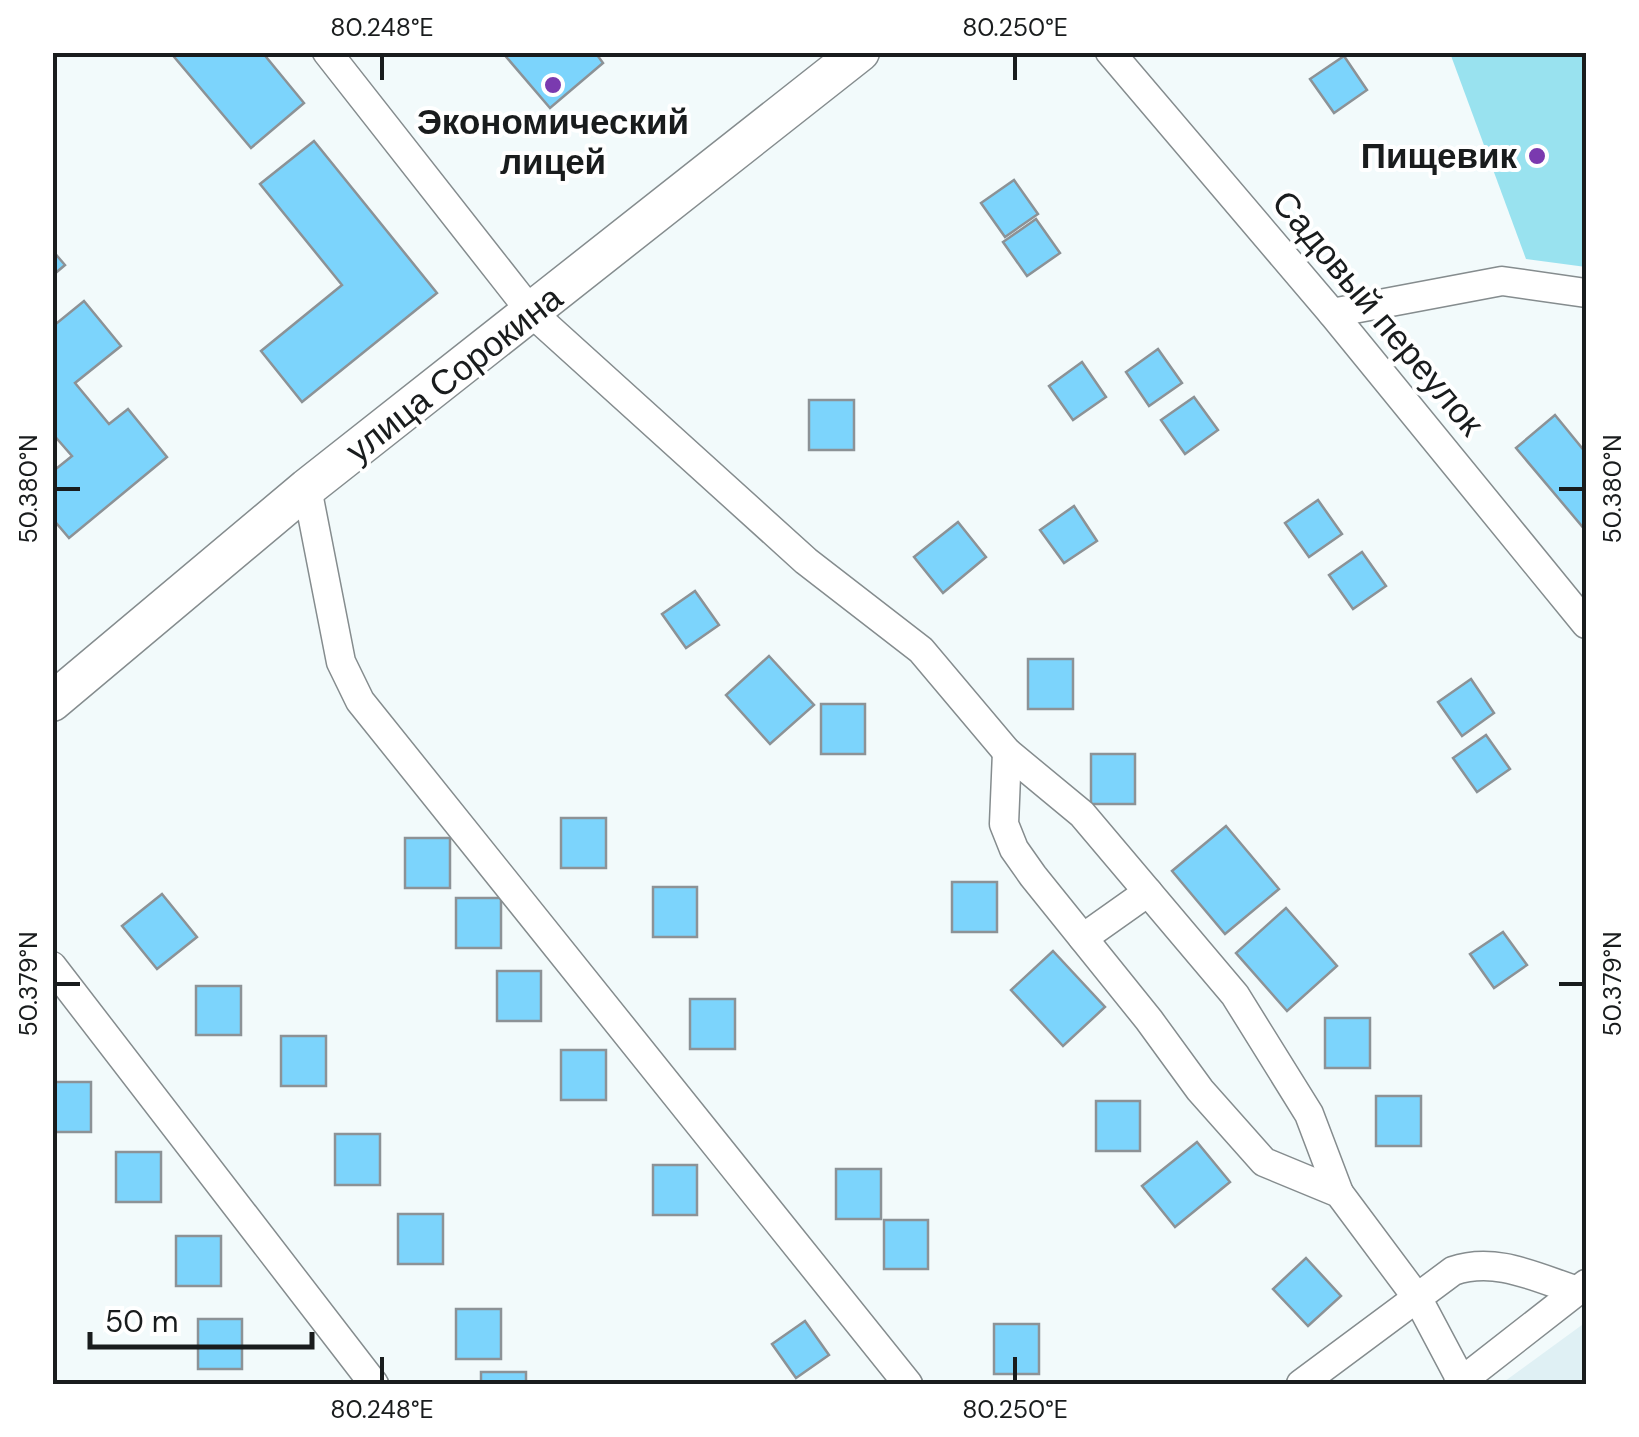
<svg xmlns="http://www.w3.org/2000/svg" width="1639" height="1437" viewBox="0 0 1639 1437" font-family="'DM Sans',sans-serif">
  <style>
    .built { fill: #dff0f4 }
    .green { fill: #99e2ef }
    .building { fill: #7cd4fc; stroke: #8c9296; stroke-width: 2.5 }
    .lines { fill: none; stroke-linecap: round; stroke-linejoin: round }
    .street-casing { stroke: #858c8e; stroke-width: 31 }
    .secondary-casing { stroke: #858c8e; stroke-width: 41 }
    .street { stroke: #fff; stroke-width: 28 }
    .secondary { stroke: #fff; stroke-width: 38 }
    .ticks { fill: none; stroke: #191c1d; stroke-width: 4 }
    .poi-dot { fill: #7a3aaf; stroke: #fff; stroke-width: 4 }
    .labels { text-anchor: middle; stroke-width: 8; stroke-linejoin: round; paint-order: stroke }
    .poi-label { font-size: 35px; font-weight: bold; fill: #191c1d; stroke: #fff }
    .street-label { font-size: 35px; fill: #191c1d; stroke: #fff }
    .neatline { fill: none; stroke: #191c1d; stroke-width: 4 }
    .ticks-label { font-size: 25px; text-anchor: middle; fill: #191c1d }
  </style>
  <rect width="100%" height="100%" fill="#f2fafb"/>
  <path class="built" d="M1586,1322V1384H1501Z"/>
  <path class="green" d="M1450,53H1586V267L1526,259Z"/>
  <g class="building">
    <path d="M170,52H262L304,103L251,148Z"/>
    <path d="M502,52H595L603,63L550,108Z"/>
    <path d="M1344,56L1367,90L1334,113L1310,79Z"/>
    <path d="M314,141L437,293L302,402L261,351L342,285L260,184Z"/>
    <path d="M1014,180L1038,214L1005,237L981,203Z"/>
    <path d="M1036,219L1060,253L1027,276L1003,242Z"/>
    <path d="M52,250L65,265L52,276Z"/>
    <path d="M84,301L121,346L75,383L109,424L128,409L167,457L69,538L52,518V472L72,456L52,433V327Z"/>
    <path d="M1158,349L1182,383L1149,406L1126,372Z"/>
    <path d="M1082,362L1106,397L1073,420L1049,386Z"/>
    <path d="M1194,397L1218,430L1185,454L1161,420Z"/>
    <rect x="809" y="400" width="45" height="50"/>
    <path d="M1555,415L1586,453V531L1516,448Z"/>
    <path d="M1318,500L1342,534L1309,557L1285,523Z"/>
    <path d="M1074,506L1097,541L1064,563L1040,530Z"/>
    <path d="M958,522L986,557L943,593L914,557Z"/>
    <path d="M1362,552L1386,586L1353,609L1329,575Z"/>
    <path d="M695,591L719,625L686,648L662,614Z"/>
    <path d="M769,656L814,705L770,744L726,695Z"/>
    <rect x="1028" y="659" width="45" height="50"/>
    <path d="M1471,679L1494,713L1462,736L1438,702Z"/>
    <rect x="821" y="704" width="44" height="50"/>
    <path d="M1486,735L1510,769L1477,792L1453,758Z"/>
    <rect x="1091" y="754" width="44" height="50"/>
    <rect x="561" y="818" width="45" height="50"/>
    <path d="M1226,826L1279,889L1225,934L1172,871Z"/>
    <rect x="405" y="838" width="45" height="50"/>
    <rect x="952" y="882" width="45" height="50"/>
    <rect x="653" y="887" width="44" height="50"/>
    <path d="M162,894L197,937L157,969L122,926Z"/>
    <rect x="456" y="898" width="45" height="50"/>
    <path d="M1286,908L1337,966L1287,1011L1236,953Z"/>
    <path d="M1503,932L1527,965L1494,988L1470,954Z"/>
    <path d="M1053,951L1105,1007L1063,1046L1011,990Z"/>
    <rect x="497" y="971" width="44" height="50"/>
    <rect x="196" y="986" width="45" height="49"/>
    <rect x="690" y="999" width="45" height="50"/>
    <rect x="1325" y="1018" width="45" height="50"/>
    <rect x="281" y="1036" width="45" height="50"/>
    <rect x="561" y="1050" width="45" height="50"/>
    <rect x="52" y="1082" width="39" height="50"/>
    <rect x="1376" y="1096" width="45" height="50"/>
    <rect x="1096" y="1101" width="44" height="50"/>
    <rect x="335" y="1134" width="45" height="51"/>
    <path d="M1197,1142L1230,1182L1175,1227L1142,1186Z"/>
    <rect x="116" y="1152" width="45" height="50"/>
    <rect x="653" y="1165" width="44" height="50"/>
    <rect x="836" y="1169" width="45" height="50"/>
    <rect x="398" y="1214" width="45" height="50"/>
    <rect x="884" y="1220" width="44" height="49"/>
    <rect x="176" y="1236" width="45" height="50"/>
    <path d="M1306,1258L1341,1296L1308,1326L1273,1289Z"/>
    <rect x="456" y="1309" width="45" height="50"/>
    <rect x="198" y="1319" width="44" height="50"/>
    <path d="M805,1321L829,1355L796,1378L772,1344Z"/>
    <rect x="994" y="1324" width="45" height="50"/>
    <rect x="481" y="1372" width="45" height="12"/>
  </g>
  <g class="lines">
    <defs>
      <g id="street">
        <path d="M327,52L532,313L806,561L921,650L1007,752L1082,814L1235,995L1309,1114L1339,1193"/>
        <path d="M1110,52L1332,313L1586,624"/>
        <path d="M1332,313L1502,281L1586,293"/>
        <path d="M307,488L341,662L360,701L908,1384"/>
        <path d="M1007,752L1004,824L1014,849L1033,876L1149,1020L1200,1090L1264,1162L1339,1193L1418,1299L1462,1382"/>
        <path d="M1083,938L1148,892"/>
        <path d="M52,966L374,1384"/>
        <path d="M1301,1384L1453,1271C1496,1256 1537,1278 1578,1291"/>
        <path d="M1458,1384L1586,1284"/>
      </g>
      <path id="secondary" d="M52,702L307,488L860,52"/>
    </defs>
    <use href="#street" class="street-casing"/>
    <use href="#secondary" class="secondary-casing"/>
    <use href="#street" class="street"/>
    <use href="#secondary" class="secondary"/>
  </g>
  <path class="ticks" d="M382,55V80M1015,55V80M55,489H80M1559,489H1584M55,984H80M1559,984H1584M382,1357V1382M1015,1357V1382"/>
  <g class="poi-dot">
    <circle cx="553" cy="85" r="10"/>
    <circle cx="1537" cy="156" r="10"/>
  </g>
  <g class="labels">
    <g class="poi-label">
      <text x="553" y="134">Экономический<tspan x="553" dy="40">лицей</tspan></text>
      <text x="1517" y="168" text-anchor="end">Пищевик</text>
    </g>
    <g class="street-label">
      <text transform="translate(1378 313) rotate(50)" y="12">Садовый переулок</text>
      <text transform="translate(454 374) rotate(-38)" y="12">улица Сорокина</text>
    </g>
  </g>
  <rect width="1639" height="1437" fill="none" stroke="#ffffff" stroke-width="110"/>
  <path d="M90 1332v15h222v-15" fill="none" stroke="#191c1d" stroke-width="5"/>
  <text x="105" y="1332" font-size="30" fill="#191c1d" stroke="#ffffff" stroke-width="8" paint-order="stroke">50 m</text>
  <rect x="55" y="55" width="1529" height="1327" class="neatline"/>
  <g class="ticks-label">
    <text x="382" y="36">80.248°E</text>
    <text x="1015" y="36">80.250°E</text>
    <text transform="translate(28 489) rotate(-90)" y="9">50.380°N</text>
    <text transform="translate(1612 489) rotate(-90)" y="9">50.380°N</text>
    <text transform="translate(28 984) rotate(-90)" y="9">50.379°N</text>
    <text transform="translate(1612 984) rotate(-90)" y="9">50.379°N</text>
    <text x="382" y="1418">80.248°E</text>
    <text x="1015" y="1418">80.250°E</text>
  </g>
</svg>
